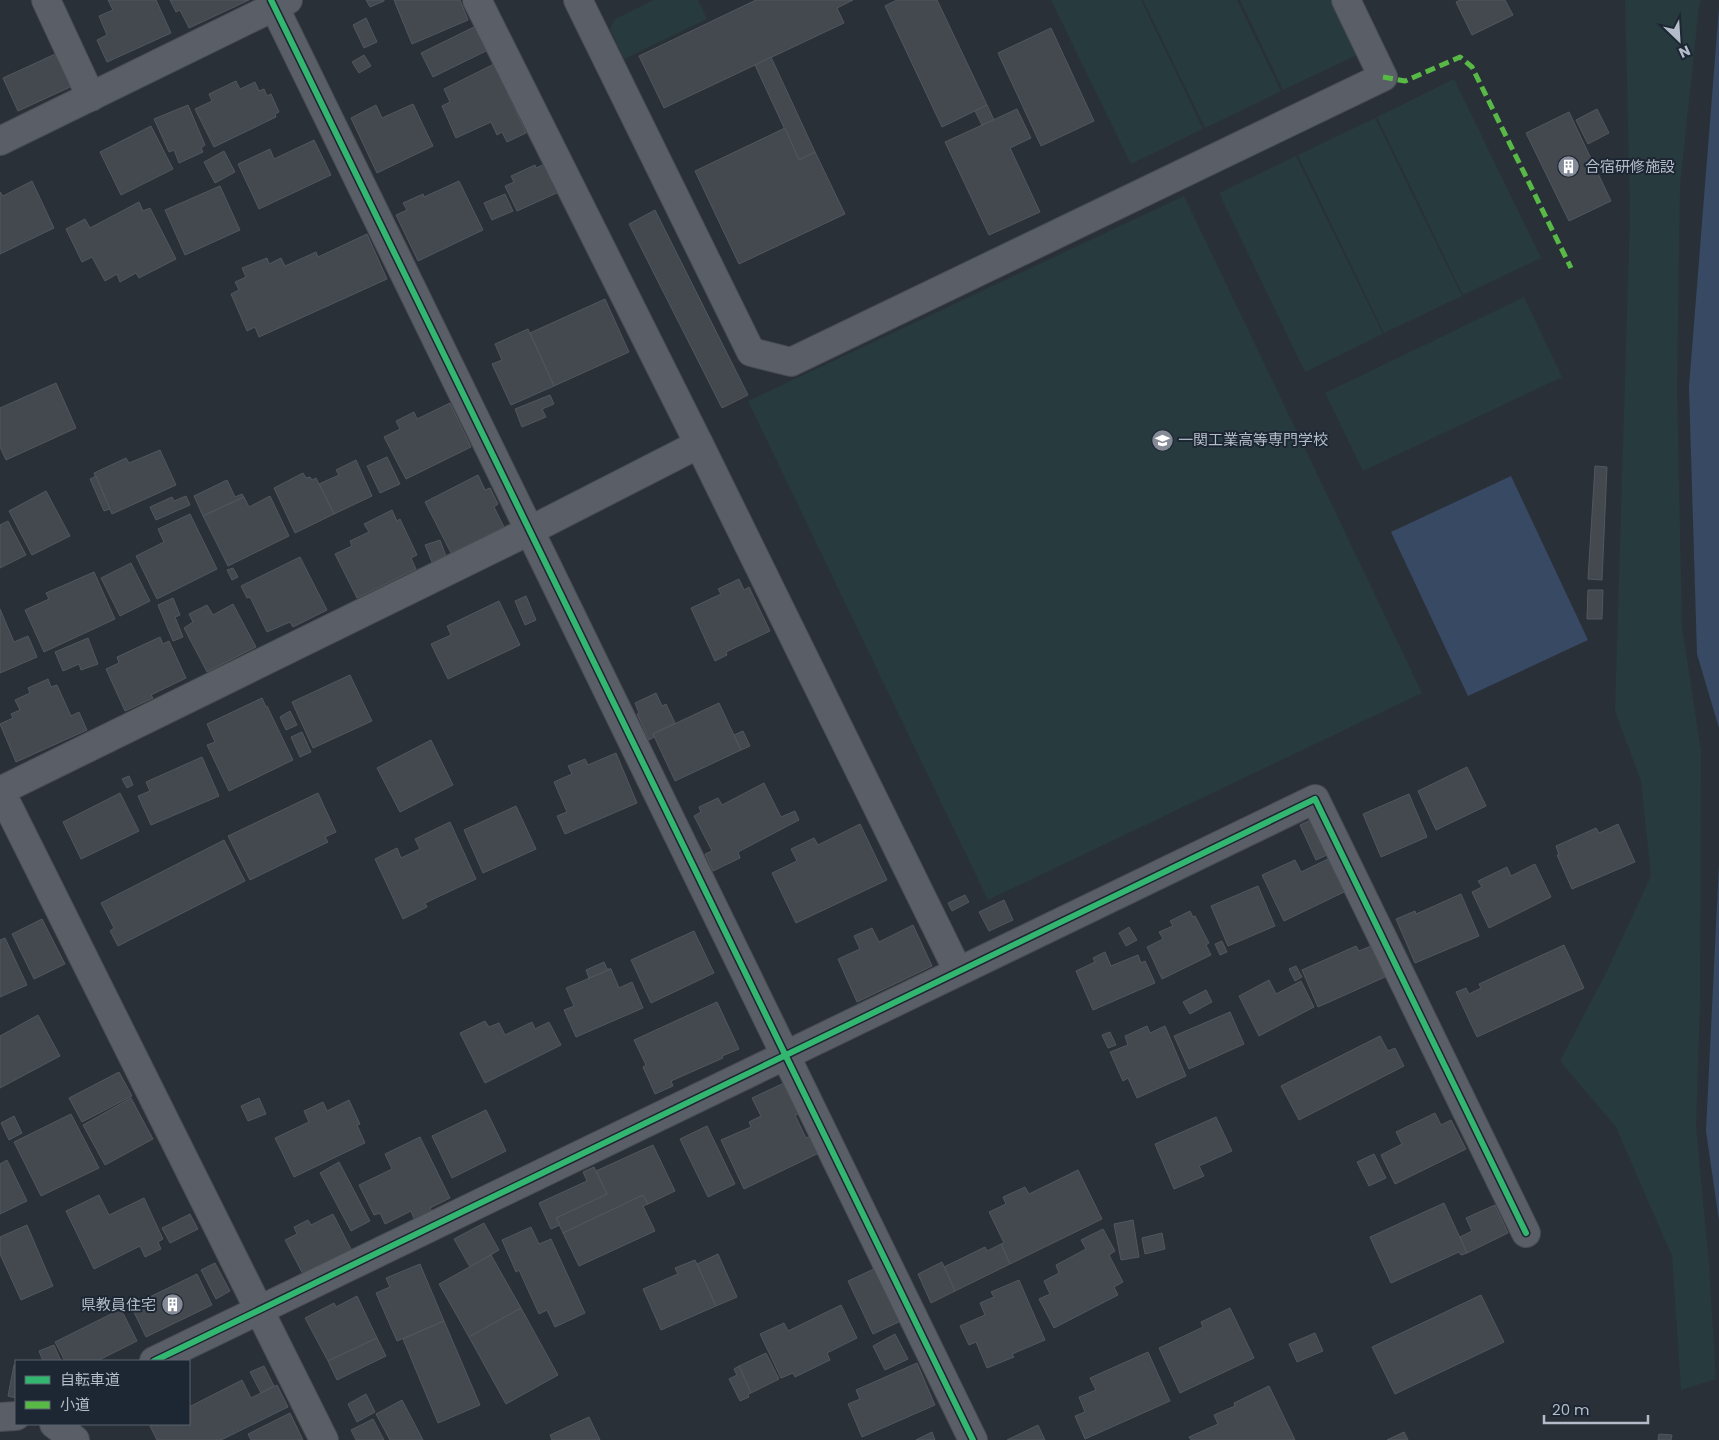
<svg xmlns="http://www.w3.org/2000/svg" width="1719" height="1440" viewBox="0 0 1719 1440" font-family="Poppins,'Noto Sans JP',sans-serif">
  <style>
    .green { fill: #273a3e }
    .water { fill: #384963 }
    .building { fill: #444950; stroke: #52575f }
    .lines { fill: none; stroke-linecap: round; stroke-linejoin: round }
    .minor-casing { stroke: #484c53; stroke-width: 30 }
    .minor { stroke: #5a5e66; stroke-width: 28 }
    .quiet { stroke: #58b947; stroke-width: 5; stroke-dasharray: 10 5; stroke-linecap: butt }
    .cycleway-casing { stroke: #1d2633; stroke-width: 9 }
    .cycleway { stroke: #33b770; stroke-width: 6 }
    .labels { text-anchor: middle; stroke-width: 4; stroke-linejoin: round; paint-order: stroke }
    .poi-label { font-size: 15px; fill: #b4bcc9; stroke: #1d2633; text-anchor: start }
  </style>
  <rect width="100%" height="100%" fill="#2a3038"/>
  <g class="green">
    <path d="M654,0H698L707,19L624,59L610,29L615,19Z"/>
    <path d="M1051,0H1141L1203,129L1131,164Z"/>
    <path d="M1143,0H1237L1281,91L1205,128Z"/>
    <path d="M1240,0H1333L1359,54L1283,90Z"/>
    <path d="M1625,0H1701L1699,6L1680,186L1677,389L1682,626L1701,752L1700,1005L1696,1127L1709,1264L1716,1379L1681,1390L1672,1256L1616,1127L1560,1061L1607,971L1651,876L1641,781L1615,711L1630,212Z"/>
    <path d="M1454,79L1541,258L1463,295L1377,117Z"/>
    <path d="M1375,118L1462,296L1384,333L1298,155Z"/>
    <path d="M1296,156L1383,334L1305,372L1219,193Z"/>
    <path d="M1184,196L1422,693L988,900L748,401Z"/>
    <path d="M1524,297L1562,377L1363,471L1325,393Z"/>
  </g>
  <g class="water">
    <path d="M1719,8V728L1697,654L1689,387Z"/>
    <path d="M1511,476L1588,640L1468,696L1391,532Z"/>
    <path d="M1719,864V1221L1706,1131Z"/>
  </g>
  <g class="building">
    <path d="M108,0H156L171,33L107,62L97,40L107,35L99,16L113,10Z"/>
    <path d="M170,0H249L189,28L180,10L176,12Z"/>
    <path d="M366,0H384V1L370,7Z"/>
    <path d="M394,0H460L468,20L412,44Z"/>
    <path d="M756,0H853L837,8L844,23L664,108L639,56Z"/>
    <path d="M897,0H937L987,105L942,127L885,6Z"/>
    <path d="M1460,0H1505L1513,15L1472,35L1456,2Z"/>
    <path d="M366,18L377,42L364,48L353,25Z"/>
    <path d="M476,26L488,50L433,77L421,53Z"/>
    <path d="M1051,28L1094,121L1041,146L998,53Z"/>
    <path d="M64,50L79,83L18,111L3,78Z"/>
    <path d="M364,55L371,66L359,73L352,62Z"/>
    <path d="M771,57L815,152L799,160L755,65Z"/>
    <path d="M494,64L526,133L507,142L502,132L497,135L491,122L456,138L442,106L450,102L444,89Z"/>
    <path d="M236,81L240,89L255,82L259,91L264,89L267,96L271,94L279,112L275,114L276,117L214,147L195,109L212,101L209,94Z"/>
    <path d="M413,104L433,146L377,173L351,118L376,105L382,118Z"/>
    <path d="M188,105L205,145L201,148L203,152L179,163L174,150L169,152L154,119Z"/>
    <path d="M987,105L994,120L982,125L975,111Z"/>
    <path d="M1017,109L1031,138L1010,148L1040,212L989,235L945,142Z"/>
    <path d="M1597,109L1609,133L1588,144L1576,120Z"/>
    <path d="M1569,112L1611,201L1569,221L1526,133Z"/>
    <path d="M151,126L173,169L121,195L100,152Z"/>
    <path d="M785,128L799,160L815,152L845,214L739,264L695,171Z"/>
    <path d="M314,140L331,175L259,209L238,164L270,149L274,159Z"/>
    <path d="M224,151L235,172L215,183L204,162Z"/>
    <path d="M545,164L559,192L517,211L505,186L514,182L511,176L535,165L536,168Z"/>
    <path d="M32,181L54,228L0,254V192L3,196Z"/>
    <path d="M459,181L483,230L418,261L396,215L407,210L403,203L423,194L424,197Z"/>
    <path d="M220,186L240,230L185,255L165,210Z"/>
    <path d="M505,194L513,211L492,220L484,203Z"/>
    <path d="M139,202L143,211L150,208L176,259L139,278L136,273L120,282L117,274L105,281L92,257L82,262L66,229L85,219L90,228Z"/>
    <path d="M655,210L748,395L722,408L629,224Z"/>
    <path d="M367,234L387,279L259,337L255,327L247,331L231,294L239,290L235,282L246,277L242,268L267,258L269,264L281,258L285,266L316,252L318,257Z"/>
    <path d="M605,299L629,352L554,386L530,333Z"/>
    <path d="M528,329L554,386L511,405L492,364L502,360L495,344Z"/>
    <path d="M56,383L76,428L6,460L0,447V408Z"/>
    <path d="M550,395L554,404L542,409L546,417L522,427L515,409Z"/>
    <path d="M450,403L471,447L406,479L384,437L400,429L396,421L414,412L417,419Z"/>
    <path d="M160,450L176,485L112,514L94,473L126,458L129,463Z"/>
    <path d="M387,457L400,484L380,493L367,466Z"/>
    <path d="M356,460L372,496L334,514L319,484L339,475L336,470Z"/>
    <path d="M1595,466L1607,467L1602,580L1588,579Z"/>
    <path d="M303,473L306,478L310,477L312,480L316,478L334,514L295,533L274,488Z"/>
    <path d="M478,475L485,490L490,488L498,504L494,507L504,527L451,553L425,502Z"/>
    <path d="M96,476L110,509L104,511L90,479Z"/>
    <path d="M227,480L235,497L242,494L244,497L203,516L194,496Z"/>
    <path d="M46,491L70,536L32,555L9,511Z"/>
    <path d="M186,496L190,505L156,520L150,507L172,497L174,501Z"/>
    <path d="M270,496L289,536L228,566L203,516L244,497L249,507Z"/>
    <path d="M392,510L397,521L400,519L417,555L411,558L416,569L357,598L335,554L352,546L350,541L369,532L364,524Z"/>
    <path d="M190,514L217,569L157,599L136,556L164,542L158,529Z"/>
    <path d="M8,521L26,555L0,568V525Z"/>
    <path d="M440,540L446,556L432,562L425,545Z"/>
    <path d="M300,557L327,610L293,627L290,622L267,632L250,597L247,598L241,586Z"/>
    <path d="M131,563L150,601L120,616L101,578Z"/>
    <path d="M233,568L238,577L232,580L227,570Z"/>
    <path d="M94,572L115,619L44,652L25,610L49,599L46,593Z"/>
    <path d="M739,579L744,590L749,587L770,631L726,652L727,655L715,661L691,608L721,594L718,589Z"/>
    <path d="M1588,590H1603L1602,619H1587Z"/>
    <path d="M526,596L536,620L525,625L515,601Z"/>
    <path d="M173,598L180,615L175,617L183,637L173,641L158,605Z"/>
    <path d="M499,601L520,645L448,679L431,644L451,635L447,626Z"/>
    <path d="M233,604L256,647L207,672L184,628L193,622L189,614L207,605L213,615Z"/>
    <path d="M0,609L14,642L28,636L37,657L0,673Z"/>
    <path d="M160,637L163,644L169,641L186,678L151,695L153,698L125,711L106,669L119,663L117,657Z"/>
    <path d="M88,638L98,664L81,670L79,664L63,671L55,652Z"/>
    <path d="M350,675L372,721L313,748L292,702Z"/>
    <path d="M48,679L51,687L57,685L71,716L79,712L87,730L16,762L0,724L13,718L11,714L20,710L15,700L30,693L28,688Z"/>
    <path d="M656,693L662,706L666,704L675,723L653,734L654,737L649,740L637,714L639,713L635,703Z"/>
    <path d="M262,698L266,707L267,706L293,760L229,791L207,745L215,742L207,724Z"/>
    <path d="M719,703L741,750L675,781L653,734Z"/>
    <path d="M290,711L297,725L286,730L280,717Z"/>
    <path d="M743,731L750,746L741,750L734,735Z"/>
    <path d="M302,732L311,752L300,757L291,737Z"/>
    <path d="M431,740L453,785L400,812L377,768Z"/>
    <path d="M616,753L637,803L565,834L557,816L567,812L554,782L572,774L568,766L585,759L588,765Z"/>
    <path d="M202,757L219,796L151,825L138,796L150,791L146,782Z"/>
    <path d="M1467,767L1486,806L1436,830L1418,791Z"/>
    <path d="M129,776L133,785L127,788L122,779Z"/>
    <path d="M764,783L781,817L795,811L799,820L738,852L740,858L713,871L705,854L712,851L694,816L701,812L699,807L718,798L722,805Z"/>
    <path d="M120,793L139,831L81,859L63,822Z"/>
    <path d="M318,793L336,832L325,837L328,842L250,880L228,836Z"/>
    <path d="M1409,794L1427,837L1381,857L1363,814Z"/>
    <path d="M516,806L536,849L483,873L464,830Z"/>
    <path d="M1313,819L1329,854L1316,860L1300,825Z"/>
    <path d="M450,822L476,879L425,903L427,907L403,919L375,859L397,848L401,858L420,849L415,839Z"/>
    <path d="M860,824L887,880L796,923L772,873L797,861L791,849L814,838L818,845Z"/>
    <path d="M1618,824L1635,862L1572,889L1557,855H1559L1556,846L1596,828L1599,833Z"/>
    <path d="M224,840L245,881L118,946L110,931L114,928L101,903Z"/>
    <path d="M1328,859L1344,892L1284,921L1262,875L1295,860L1301,872Z"/>
    <path d="M1535,864L1551,897L1489,928L1472,892L1482,887L1478,881L1507,867L1511,876Z"/>
    <path d="M1258,886L1275,926L1228,946L1211,906Z"/>
    <path d="M1461,894L1479,936L1415,963L1396,919L1415,911L1416,914Z"/>
    <path d="M965,895L969,902L952,911L948,903Z"/>
    <path d="M1004,900L1013,920L989,931L979,912Z"/>
    <path d="M1190,911L1193,917L1195,916L1209,943L1206,945L1211,955L1162,979L1147,947L1163,939L1159,932L1173,926L1170,921Z"/>
    <path d="M42,919L65,964L34,979L12,934Z"/>
    <path d="M913,925L932,966L857,1002L838,959L860,949L854,936L872,928L879,942Z"/>
    <path d="M1129,927L1137,940L1126,946L1119,933Z"/>
    <path d="M694,931L714,973L651,1003L631,960Z"/>
    <path d="M5,938L27,985L0,997V940Z"/>
    <path d="M1222,941L1227,952L1220,955L1215,944Z"/>
    <path d="M1564,945L1584,988L1477,1037L1456,992L1466,988L1469,994L1481,988L1479,984Z"/>
    <path d="M1356,946L1359,951L1371,946L1385,977L1318,1007L1302,970Z"/>
    <path d="M1105,952L1111,966L1138,955L1141,963L1145,961L1155,983L1093,1010L1076,971L1095,962L1093,958Z"/>
    <path d="M604,962L607,969H611L589,978L586,970Z"/>
    <path d="M1296,966L1302,977L1295,981L1289,969Z"/>
    <path d="M611,969L619,988L632,982L643,1008L576,1037L564,1010L574,1006L566,988Z"/>
    <path d="M1269,980L1276,994L1301,981L1314,1007L1259,1036L1239,996Z"/>
    <path d="M1206,990L1212,1002L1190,1014L1183,1002Z"/>
    <path d="M717,1002L739,1049L722,1056L723,1058L671,1081L673,1086L655,1094L643,1067L646,1065L634,1040Z"/>
    <path d="M1230,1012L1244,1044L1189,1069L1174,1036Z"/>
    <path d="M38,1015L60,1056L0,1088V1036Z"/>
    <path d="M485,1021L489,1027L499,1023L505,1035L532,1022L535,1029L549,1022L561,1045L485,1083L460,1033Z"/>
    <path d="M1147,1026L1150,1033L1165,1026L1186,1076L1137,1098L1128,1078L1123,1081L1110,1052L1128,1045L1125,1036Z"/>
    <path d="M1110,1032L1116,1045L1108,1048L1102,1035Z"/>
    <path d="M1380,1036L1388,1051L1395,1048L1404,1066L1299,1120L1281,1086Z"/>
    <path d="M119,1072L132,1096L82,1122L69,1098Z"/>
    <path d="M784,1083L799,1114L795,1115L806,1138L810,1136L819,1153L744,1189L721,1140L751,1127L749,1122L761,1116L752,1098Z"/>
    <path d="M131,1098L153,1139L105,1165L83,1125Z"/>
    <path d="M259,1098L266,1114L248,1121L241,1106Z"/>
    <path d="M349,1100L360,1124L357,1125L365,1143L294,1177L275,1138L309,1122L304,1111L323,1102L327,1111Z"/>
    <path d="M486,1110L506,1151L452,1178L432,1136Z"/>
    <path d="M1435,1113L1441,1125L1451,1120L1466,1149L1395,1184L1381,1155L1402,1144L1396,1132Z"/>
    <path d="M71,1114L99,1168L41,1196L14,1142Z"/>
    <path d="M14,1116L22,1133L9,1140L1,1123Z"/>
    <path d="M1216,1117L1232,1151L1199,1166L1204,1176L1174,1189L1155,1144Z"/>
    <path d="M707,1126L735,1184L708,1197L680,1139Z"/>
    <path d="M420,1137L450,1198L430,1208L433,1213L415,1221L411,1211L385,1224L380,1213L374,1215L359,1185L392,1169L385,1154Z"/>
    <path d="M653,1145L675,1191L648,1204L643,1195L563,1233L556,1218L607,1194L596,1171Z"/>
    <path d="M1374,1154L1386,1178L1369,1186L1357,1162Z"/>
    <path d="M7,1160L27,1201L0,1214V1164Z"/>
    <path d="M339,1162L370,1221L351,1231L320,1173Z"/>
    <path d="M594,1167L607,1194L556,1218L560,1225L551,1229L539,1203L587,1181L583,1172Z"/>
    <path d="M1078,1170L1102,1219L1010,1264L1001,1244L1004,1243L989,1212L1006,1204L1003,1197L1025,1187L1029,1194Z"/>
    <path d="M99,1195L109,1215L144,1198L163,1239L158,1242L161,1249L145,1257L140,1246L94,1269L66,1211Z"/>
    <path d="M643,1195L648,1204L643,1206L655,1231L579,1266L563,1233Z"/>
    <path d="M1444,1203L1467,1253L1461,1255L1459,1252L1391,1283L1370,1237Z"/>
    <path d="M1495,1205L1508,1233L1467,1253L1460,1237L1472,1231L1466,1218Z"/>
    <path d="M190,1214L198,1229L170,1243L162,1228Z"/>
    <path d="M333,1214L352,1251L304,1276L285,1240L297,1234L294,1227L308,1220L311,1225Z"/>
    <path d="M1133,1220L1139,1257L1121,1260L1114,1224Z"/>
    <path d="M484,1223L499,1250L470,1267L454,1239Z"/>
    <path d="M27,1225L53,1286L21,1300L0,1254V1237Z"/>
    <path d="M531,1227L539,1244L551,1239L585,1313L555,1327L547,1310L539,1314L519,1270L516,1272L502,1240Z"/>
    <path d="M1103,1229L1115,1251L1109,1255L1123,1282L1114,1287L1118,1295L1054,1328L1039,1299L1050,1294L1044,1281L1059,1273L1056,1265L1086,1249L1081,1240Z"/>
    <path d="M1162,1233L1165,1249L1145,1254L1142,1238Z"/>
    <path d="M1001,1244L1010,1264L955,1291L944,1267L985,1247L987,1251Z"/>
    <path d="M718,1254L737,1297L716,1306L697,1264Z"/>
    <path d="M491,1255L521,1308L469,1337L439,1284Z"/>
    <path d="M695,1260L716,1306L661,1330L643,1289L678,1274L675,1268Z"/>
    <path d="M942,1262L955,1291L931,1303L918,1274Z"/>
    <path d="M215,1263L230,1291L216,1299L201,1270Z"/>
    <path d="M420,1264L444,1321L397,1341L376,1293L390,1287L386,1278Z"/>
    <path d="M876,1268L901,1321L873,1334L848,1281Z"/>
    <path d="M197,1274L212,1305L146,1337L131,1306Z"/>
    <path d="M1019,1280L1045,1340L1012,1354L1014,1357L987,1368L976,1342L969,1345L960,1326L985,1315L980,1303L994,1297L991,1292Z"/>
    <path d="M1481,1295L1504,1342L1395,1394L1372,1347Z"/>
    <path d="M357,1296L377,1338L328,1361L305,1318L334,1303L336,1307Z"/>
    <path d="M841,1305L857,1338L827,1353L830,1360L795,1377L793,1373L781,1378L760,1334L784,1323L788,1331Z"/>
    <path d="M521,1308L558,1375L506,1404L469,1337Z"/>
    <path d="M1230,1308L1254,1358L1180,1393L1159,1348L1203,1327L1201,1322Z"/>
    <path d="M121,1309L137,1341L97,1361H65L55,1342Z"/>
    <path d="M444,1321L480,1405L438,1423L403,1339Z"/>
    <path d="M1315,1333L1323,1351L1297,1362L1289,1344Z"/>
    <path d="M895,1334L908,1359L885,1370L873,1346Z"/>
    <path d="M377,1338L386,1356L337,1380L328,1361Z"/>
    <path d="M54,1345L61,1361H43L39,1351Z"/>
    <path d="M1148,1352L1170,1401L1085,1439L1075,1416L1085,1412L1079,1397L1096,1390L1090,1378Z"/>
    <path d="M766,1353L779,1379L751,1393L739,1366Z"/>
    <path d="M917,1363L935,1405L862,1437L848,1404L860,1399L856,1390Z"/>
    <path d="M14,1365H16V1398L8,1396Z"/>
    <path d="M264,1366L274,1386L261,1393L250,1372Z"/>
    <path d="M739,1366L751,1393L748,1394L749,1397L740,1401L729,1379L737,1375L734,1369Z"/>
    <path d="M242,1380L251,1398L277,1385L288,1407L221,1440H157L150,1426L154,1424H189V1407Z"/>
    <path d="M1269,1386L1295,1440H1191L1189,1437L1218,1424L1214,1415L1235,1406L1234,1403Z"/>
    <path d="M366,1394L375,1412L357,1422L348,1404Z"/>
    <path d="M402,1400L423,1440H390L376,1414Z"/>
    <path d="M290,1413L303,1440H251L248,1434Z"/>
    <path d="M589,1417L600,1440H552L550,1435Z"/>
    <path d="M373,1419L384,1440H356L351,1430Z"/>
    <path d="M1038,1425L1045,1440H1007Z"/>
    <path d="M932,1432L935,1440H916Z"/>
    <path d="M1404,1432L1408,1440H1387Z"/>
    <path d="M1659,1434L1672,1435L1671,1440H1658Z"/>
  </g>
  <g class="lines">
    <defs>
      <g id="minor">
        <path d="M46,0L91,97"/>
        <path d="M271,0L973,1440"/>
        <path d="M477,0L699,444L958,971"/>
        <path d="M578,0L751,352L791,362L1383,77L1346,0"/>
        <path d="M0,141L288,0"/>
        <path d="M0,790L324,1440"/>
        <path d="M0,791L529,531L699,444"/>
        <path d="M154,1361L1315,799L1526,1233"/>
        <path d="M0,1417L16,1416"/>
        <path d="M54,1424L75,1440"/>
      </g>
    </defs>
    <use href="#minor" class="minor-casing"/>
    <use href="#minor" class="minor"/>
    <path class="quiet" d="M1383,77L1405,81L1460,57L1472,67L1571,268"/>
    <defs>
      <g id="cycleway">
        <path d="M271,0L973,1440"/>
        <path d="M154,1361L1315,799L1526,1233"/>
      </g>
    </defs>
    <use href="#cycleway" class="cycleway-casing"/>
    <use href="#cycleway" class="cycleway"/>
  </g>
  <defs>
    <symbol id="building-disc" viewBox="-11 -11 22 22"><circle r="9.5" fill="#848b96" stroke="#1d2633"/><path d="M-4-6H4V6H1V3H-1V6H-4ZM-2.5-4.3h1.7v1.8h-1.7ZM.8-4.3h1.7v1.8H.8ZM-2.5-1h1.7V.8h-1.7ZM.8-1h1.7V.8H.8Z" fill="#fff"/></symbol>
    <symbol id="university-disc" viewBox="-11 -11 22 22"><circle r="9.5" fill="#848b96" stroke="#1d2633"/><path d="M0-5L7-2L0 1L-7-2ZM-4 1L0 2.5L4 1V4Q0 6-4 4Z" fill="#fff"/></symbol>
  </defs>
  <g fill-rule="evenodd">
    <use href="#building-disc" x="1556" y="154" width="25" height="25"/>
    <use href="#university-disc" x="1150" y="428" width="25" height="25"/>
    <use href="#building-disc" x="160" y="1292" width="25" height="25"/>
  </g>
  <g class="labels">
    <g class="poi-label">
      <text x="1585" y="172">合宿研修施設</text>
      <text x="1178" y="445">一関工業高等専門学校</text>
      <text x="156" y="1310" text-anchor="end">県教員住宅</text>
    </g>
  </g>
  <rect x="15" y="1360" width="175" height="65" fill="#1d2633" stroke="#59626f"/>
  <rect x="25" y="1376" width="25" height="8" fill="#33b770" stroke="#59626f"/>
  <text x="60" y="1385" font-size="15" fill="#b4bcc9">自転車道</text>
  <rect x="25" y="1401" width="25" height="8" fill="#58b947" stroke="#59626f"/>
  <text x="60" y="1410" font-size="15" fill="#b4bcc9">小道</text>
  <g transform="translate(1679 40) rotate(155)" stroke="#1d2633" stroke-width="4" paint-order="stroke">
  <path d="M0-4L9 19L0 12L-9 19Z" fill="#b4bcc9"/>
  <text y="-8" font-size="14" font-weight="bold" text-anchor="middle" fill="#b4bcc9">N</text>
  </g>
  <path d="M1544 1415v8h104v-8" fill="none" stroke="#b4bcc9" stroke-width="2.5"/>
  <text x="1552" y="1415" font-size="15" fill="#b4bcc9" stroke="#1d2633" stroke-width="4" paint-order="stroke">20 m</text>
</svg>
